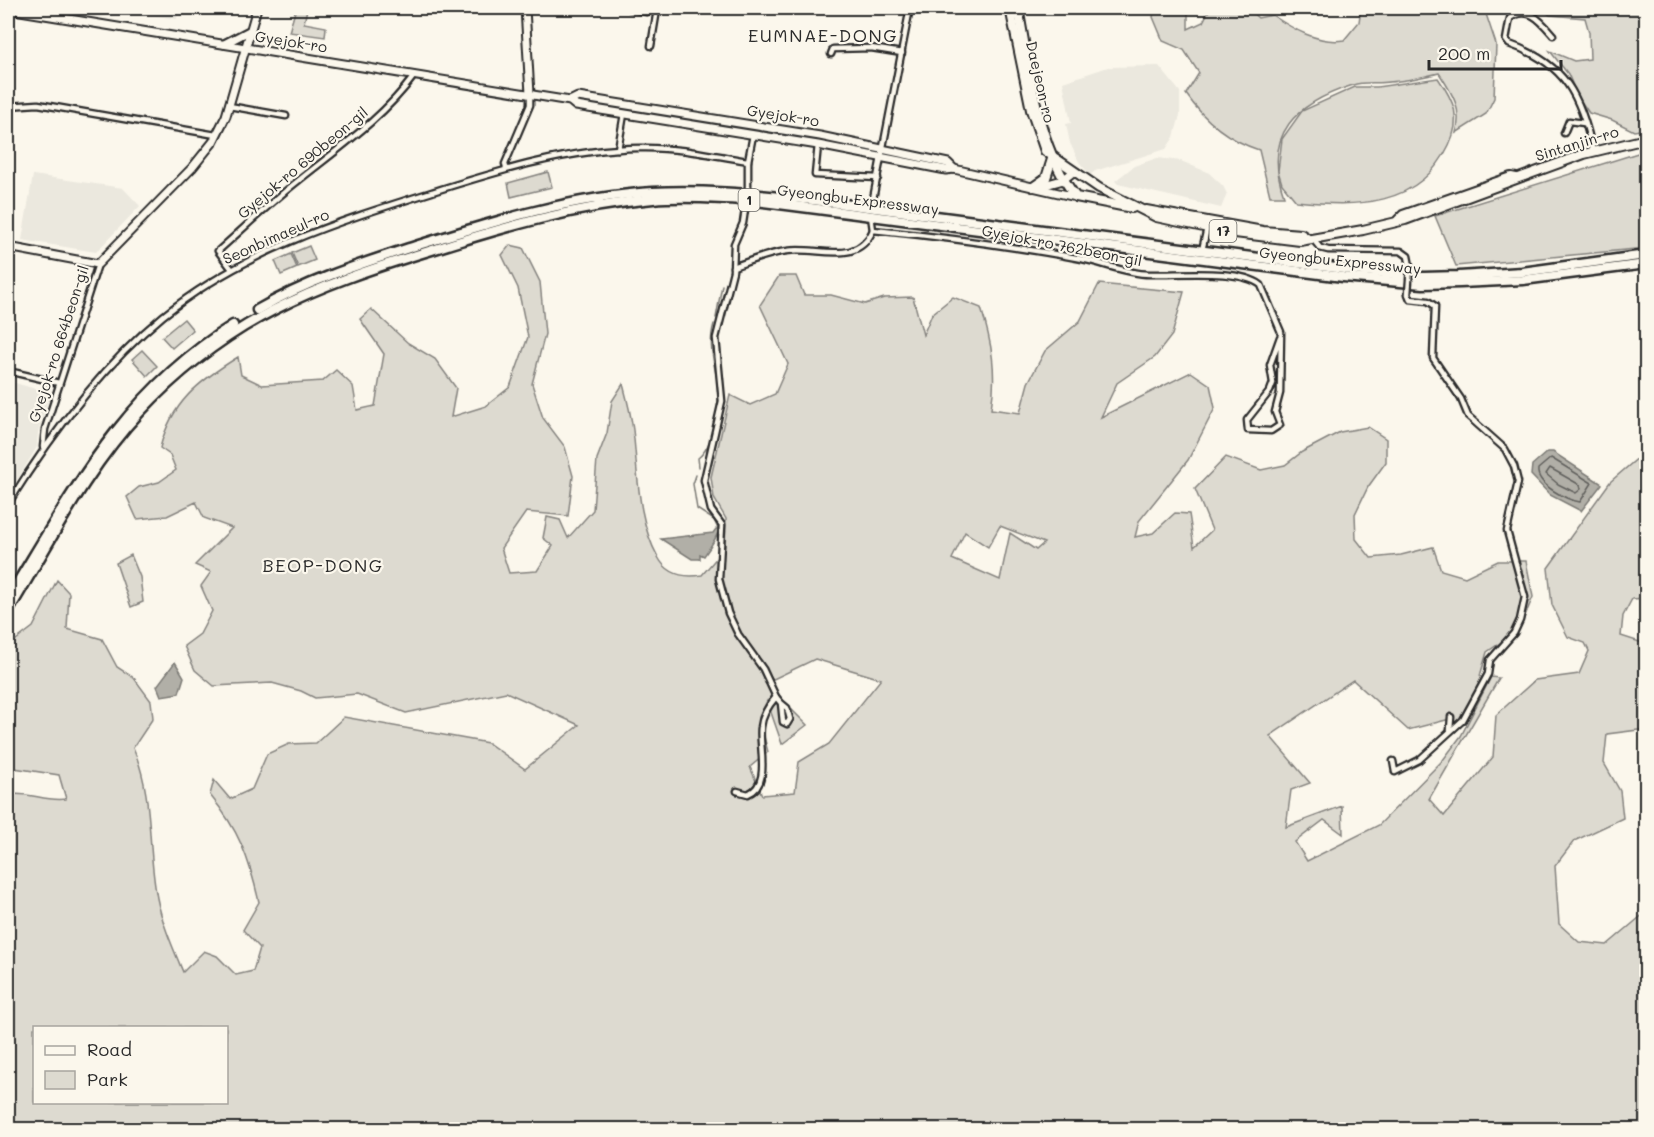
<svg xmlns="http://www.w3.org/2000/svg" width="1654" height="1137" viewBox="0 0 1654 1137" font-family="Mali,sans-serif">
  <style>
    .built { fill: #ebe8de }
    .green { fill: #dddad0; stroke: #84827e; stroke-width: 1.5; fill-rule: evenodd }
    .water { fill: #b1afa7; stroke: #7b7a75; stroke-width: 1.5 }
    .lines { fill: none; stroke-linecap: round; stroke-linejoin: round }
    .shore { stroke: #61605d; stroke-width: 1.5 }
    .stream { stroke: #7b7a75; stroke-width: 1.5 }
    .street-casing { stroke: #2b2b2b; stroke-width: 9 }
    .secondary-casing { stroke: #2b2b2b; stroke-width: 11 }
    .primary-casing { stroke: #2b2b2b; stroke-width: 12 }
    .highway-casing { stroke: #2b2b2b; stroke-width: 13 }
    .street { stroke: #fbf7ec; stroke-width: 4.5 }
    .secondary { stroke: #fbf7ec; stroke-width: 7 }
    .primary { stroke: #fbf7ec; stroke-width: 8 }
    .highway { stroke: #fbf7ec; stroke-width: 8 }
    .street-bridge-casing { stroke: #2b2b2b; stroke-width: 9; stroke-linecap: butt }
    .street-bridge { stroke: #fbf7ec; stroke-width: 4.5 }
    .labels { text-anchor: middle; stroke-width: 4.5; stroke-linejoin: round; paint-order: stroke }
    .shield { fill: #fbf7ec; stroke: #696865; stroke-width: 1.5 }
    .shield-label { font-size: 14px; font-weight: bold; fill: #2b2b2b }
    .street-label { font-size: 15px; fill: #2b2b2b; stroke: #fbf7ec }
    .quarter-label { font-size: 18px; letter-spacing: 1.5px; fill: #2b2b2b; stroke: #fbf7ec }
  </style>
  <rect width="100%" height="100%" fill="#fbf7ec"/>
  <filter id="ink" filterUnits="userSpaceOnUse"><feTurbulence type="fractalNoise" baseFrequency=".0167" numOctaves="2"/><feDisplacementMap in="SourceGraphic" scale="12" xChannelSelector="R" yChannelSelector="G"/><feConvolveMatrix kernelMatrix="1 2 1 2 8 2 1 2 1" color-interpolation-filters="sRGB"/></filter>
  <g filter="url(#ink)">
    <g class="built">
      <path d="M103,8H178L177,19Z"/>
      <path d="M1159,66L1180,92V115L1174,137L1166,149L1095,171L1090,175L1079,162L1070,143L1066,124L1071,123L1063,82L1108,67Z"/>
      <path d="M1157,158L1181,161L1209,173L1223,186L1227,194L1221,208L1118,184L1115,181L1134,166Z"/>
      <path d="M33,175L123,188L140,206L96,252L22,240Z"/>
      <path d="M8,381L50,393L38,433L37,447L8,495Z"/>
    </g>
    <g class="green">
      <path d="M296,8H330L329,12L307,9L304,23L326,27L325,37L289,32Z"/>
      <path d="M1155,8H1188V29L1203,22L1210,8H1247L1258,18L1272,15C1293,29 1318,44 1344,40L1359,22L1361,8H1484L1496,44L1494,98L1486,114L1456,133C1463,109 1452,93 1439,73C1423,77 1406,81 1389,82C1378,84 1364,81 1353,85C1296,103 1262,134 1284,196H1270L1259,150C1228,140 1204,120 1186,94L1199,73L1184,50L1163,41L1153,17Z"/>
      <path d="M1540,8H1646V129L1634,131L1612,120L1589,113L1578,97L1568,74L1550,51L1574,61L1590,59L1589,32L1585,18L1550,15Z"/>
      <path d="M1438,78C1454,101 1462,118 1449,145C1419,208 1356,207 1296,201L1282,184L1278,171L1282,139L1302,111L1355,87H1377Z"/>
      <path d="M1641,152L1646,206V248L1456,266L1435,216Z"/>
      <path d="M548,172L552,187L511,197L508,183Z"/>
      <path d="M510,245L523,248L540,282L545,334L532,384L543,418L565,447L573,476L568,516L526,512L501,548L509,573L537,571L553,546L543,538L547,517L560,520L568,538L593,510L597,459L607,433L612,401L623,384C627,399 631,415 633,430C638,471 637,520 658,557C667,574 684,578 702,575L725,548L726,519L714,498L711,477L730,395L750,405L775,394L788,364L760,305L779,276H796L804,295H831L865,304L884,298L913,297L923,335L932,314L953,297L981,308C992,343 997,373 991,409L1020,413L1028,383L1045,351L1080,321L1099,284L1184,292L1172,335L1155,357L1117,383L1101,417L1191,372L1210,385L1215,408L1188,460L1139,521L1135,537L1153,533L1175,513L1189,514L1194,547L1212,530L1195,489L1226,457L1261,470L1285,465L1302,452L1340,432L1368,427L1386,439V462L1368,487L1355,514L1356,539L1371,558L1401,555L1433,547L1441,570L1465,577L1498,561H1526L1533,597L1519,630L1487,652L1480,676L1484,679L1474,703L1456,731L1454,718L1408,730L1353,680L1270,736L1310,783L1291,790L1286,827L1342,806L1343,834L1324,820L1295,842L1307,861L1379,825L1443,760L1461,736L1491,677L1499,678L1429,799L1444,816L1493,757L1496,715L1535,680L1579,674L1589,651L1585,643L1568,637L1552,605L1548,568L1610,482L1646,451V598L1632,599L1623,616L1621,636L1646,644V729L1607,734L1604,763L1620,791L1623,818L1574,841L1555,866L1559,924L1579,942L1607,945L1646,912V1129H8V795C28,791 45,802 66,799L59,775L8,767V646L33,627L57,580L69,593L67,629L102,639L117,667L134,678L151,701L153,718L133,748C154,795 147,848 157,898C162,923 173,948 183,972L204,951L217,956L236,975L253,971L260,948L243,930L259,902C249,858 239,830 210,795L214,780L230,799L252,789L267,754L289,744L316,743L344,717L488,743L525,769L579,725L506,692L406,713L357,694L315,698L301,691L272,683L214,686L195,670L184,646L200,634L212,611L201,586L211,572L195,565L232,528L204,518L196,502L167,516L137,519L127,497L139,487L159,482L176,470L170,455L160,448C171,403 199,381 238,357L241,375L262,385L323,381L336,370L353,386L357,410L375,406L384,354L360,319L371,309L408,343L435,359L456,388L451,417L486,406L510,387L528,337L518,288L502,255ZM1000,526L1044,543L1036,550L1010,533L1000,580L952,559L965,532L988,547ZM815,659L881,679L829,744L799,762L795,792L762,795L750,767L768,752L759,717L767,701L782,744L807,725L765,683ZM34,1028H226V1102H34Z"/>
      <path d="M309,246L315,260L298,267L292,253Z"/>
      <path d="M291,254L297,268L281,275L275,261Z"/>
      <path d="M184,319L193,330L172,348L162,337Z"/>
      <path d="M142,350L157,366L147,376L132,359Z"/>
      <path d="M131,555L140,577L143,602L131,607L116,563Z"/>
    </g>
    <g class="water">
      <path d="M1547,452H1553L1602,484L1581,511L1550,495L1531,475L1532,465Z"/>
      <path d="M716,529H719C717,538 709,549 704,556L700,554V559H692L661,539L713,533Z"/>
      <path d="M175,662L184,677L179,693L161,696L157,686Z"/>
    </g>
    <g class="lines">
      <g class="shore">
        <path d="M1551,458L1592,483L1580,502C1567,500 1536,485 1538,469Z"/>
        <path d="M1550,468L1580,485L1581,489L1576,493L1558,484L1546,474Z"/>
      </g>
      <g class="stream">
        <path d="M716,318L722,285"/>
        <path d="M699,467L698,458C714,446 719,408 718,388C716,366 707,347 714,324"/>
        <path d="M696,475L693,484L697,509L714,520L718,529"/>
      </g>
      <defs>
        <g id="street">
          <path d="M629,8L647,12"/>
          <path d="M649,8L657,10L651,46"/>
          <path d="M1553,35C1541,21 1529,5 1510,18L1506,40L1509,44C1565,63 1581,96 1593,152"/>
          <path d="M831,54L833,49L871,48L902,53"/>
          <path d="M8,106L38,104L216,135"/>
          <path d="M229,106L286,116"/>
          <path d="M1564,133L1569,121L1584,123"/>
          <path d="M818,145L815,175L878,178"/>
          <path d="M618,149L624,114"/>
          <path d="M506,168L505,164L530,105V94"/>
          <path d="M748,190V161L753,135"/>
          <path d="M872,204L910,8"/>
          <path d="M871,216L873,230C943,237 1013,246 1082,259C1103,263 1127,274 1149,274C1177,275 1239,268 1261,285L1281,332L1280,393L1275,412L1280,425L1271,431L1248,430L1247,420L1270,391L1273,383L1270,365L1280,337"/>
          <path d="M1312,238L1320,248L1328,250L1401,251L1408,256L1410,266"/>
          <path d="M1203,246L1207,228"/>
          <path d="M733,267C750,261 769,253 787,251C818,246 857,267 873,230"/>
          <path d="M231,268L218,251C244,228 270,203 298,181C339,148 383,118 414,76"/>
          <path d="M8,371L59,383"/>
          <path d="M43,447L45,429L98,264"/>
          <path d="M8,504C49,438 102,366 163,316C242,252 336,222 432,192C499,171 569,149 640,148C676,147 712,155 748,161"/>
          <path d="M776,697L781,703L783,722L787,724L790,719L787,708L781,703"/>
          <path d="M1450,730L1451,717"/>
          <path d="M1393,761L1395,772L1419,760L1463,720L1488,674L1490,660L1514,633L1520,620L1525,597L1507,531L1518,482L1514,466L1505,449L1468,416L1461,399L1433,358L1435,306L1428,301L1410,299L1408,294"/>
          <path d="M737,791L748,794C772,784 758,746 761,727C762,716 769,705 776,697L763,669L738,634L728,613L719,579L722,525L711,510L704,480L722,401L716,338L733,271L734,244L743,223L746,203"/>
        </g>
        <g id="secondary">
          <path d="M525,8L530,94"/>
          <path d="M8,9L570,101L576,106L818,145L946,170L954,169L1076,197"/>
          <path d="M224,44L251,30"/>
          <path d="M570,101L578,97L820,136L948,163L954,169"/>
          <path d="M1041,186L1063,180L1073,172"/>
          <path d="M8,247L98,264L192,168L213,142L226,116L257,8"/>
        </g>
        <g id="primary">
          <path d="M1010,8L1031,110L1045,151L1099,188L1156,217L1227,232L1300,241L1363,230L1405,220L1584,154L1646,139"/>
          <path d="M1018,8C1030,69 1036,146 1076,197L1132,208"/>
          <path d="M1033,187L1046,178L1052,159"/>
          <path d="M1146,210L1263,231L1301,234L1307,238"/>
          <path d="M1398,220L1403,215L1511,177L1516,178"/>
        </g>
        <g id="highway">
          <path d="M257,310C305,282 357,265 409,248C489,223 569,197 653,192C706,189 760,195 813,200L1344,269L1423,277L1459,276L1522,272L1646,255"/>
          <path d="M8,598C73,492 123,393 233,325"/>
          <path d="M8,612C49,545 86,469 140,412C227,319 314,286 432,250C504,227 577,206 653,199C684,196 716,199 748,200L1343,277L1423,284L1460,283L1523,280L1646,264"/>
        </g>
      </defs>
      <use href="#street" class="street-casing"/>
      <use href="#secondary" class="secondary-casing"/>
      <use href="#primary" class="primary-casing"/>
      <use href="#highway" class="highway-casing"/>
      <use href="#street" class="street"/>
      <use href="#secondary" class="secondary"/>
      <use href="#primary" class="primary"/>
      <use href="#highway" class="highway"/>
      <defs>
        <path id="street-bridge" d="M1408,294L1410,266"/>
      </defs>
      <use href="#street-bridge" class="street-bridge-casing"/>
      <use href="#street-bridge" class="street-bridge"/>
    </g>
  </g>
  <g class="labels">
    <g class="shield">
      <rect x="738.5" y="189" width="21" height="22" rx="4.5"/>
      <rect x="1209.5" y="220" width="27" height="22" rx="4.5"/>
    </g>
    <g class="shield-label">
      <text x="749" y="205">1</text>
      <text x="1223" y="236">17</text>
    </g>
    <g class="street-label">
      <text transform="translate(291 42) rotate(9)" y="5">Gyejok-ro</text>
      <text transform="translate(1040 82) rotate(77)" y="5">Daejeon-ro</text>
      <text transform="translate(783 116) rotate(9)" y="5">Gyejok-ro</text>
      <text transform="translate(1577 144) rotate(-17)" y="5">Sintanjin-ro</text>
      <text transform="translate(303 163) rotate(-40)" y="5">Gyejok-ro 690beon-gil</text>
      <text transform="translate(858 200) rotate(7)" y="5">Gyeongbu Expressway</text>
      <text transform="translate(276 237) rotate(-24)" y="5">Seonbimaeul-ro</text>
      <text transform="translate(1062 246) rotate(11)" y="5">Gyejok-ro 762beon-gil</text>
      <text transform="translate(1340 261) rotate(6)" y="5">Gyeongbu Expressway</text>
      <text transform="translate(59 344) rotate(-72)" y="5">Gyejok-ro 664beon-gil</text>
    </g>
    <g class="quarter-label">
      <text x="823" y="42">EUMNAE-DONG</text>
      <text x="323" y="572">BEOP-DONG</text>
    </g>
  </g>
  <rect width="1654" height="1137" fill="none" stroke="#fbf7ec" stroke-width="30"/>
  <rect x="15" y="15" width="1624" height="1107" fill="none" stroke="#2b2b2b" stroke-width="2" filter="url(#ink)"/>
  <rect x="33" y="1026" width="195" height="78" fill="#fbf7ec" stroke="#a8a59f" stroke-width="1.5"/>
  <rect x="45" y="1046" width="30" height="9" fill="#fbf7ec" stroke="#a8a59f" stroke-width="1.5"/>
  <text x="87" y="1056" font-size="18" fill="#2b2b2b">Road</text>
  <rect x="45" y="1071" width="30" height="18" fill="#dddad0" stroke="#a8a59f" stroke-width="1.5"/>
  <text x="87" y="1086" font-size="18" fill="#2b2b2b">Park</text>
  <path d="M1429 60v9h132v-9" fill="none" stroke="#2b2b2b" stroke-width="3"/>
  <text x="1438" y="60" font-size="18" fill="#2b2b2b" stroke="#fbf7ec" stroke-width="4.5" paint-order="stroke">200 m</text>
</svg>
